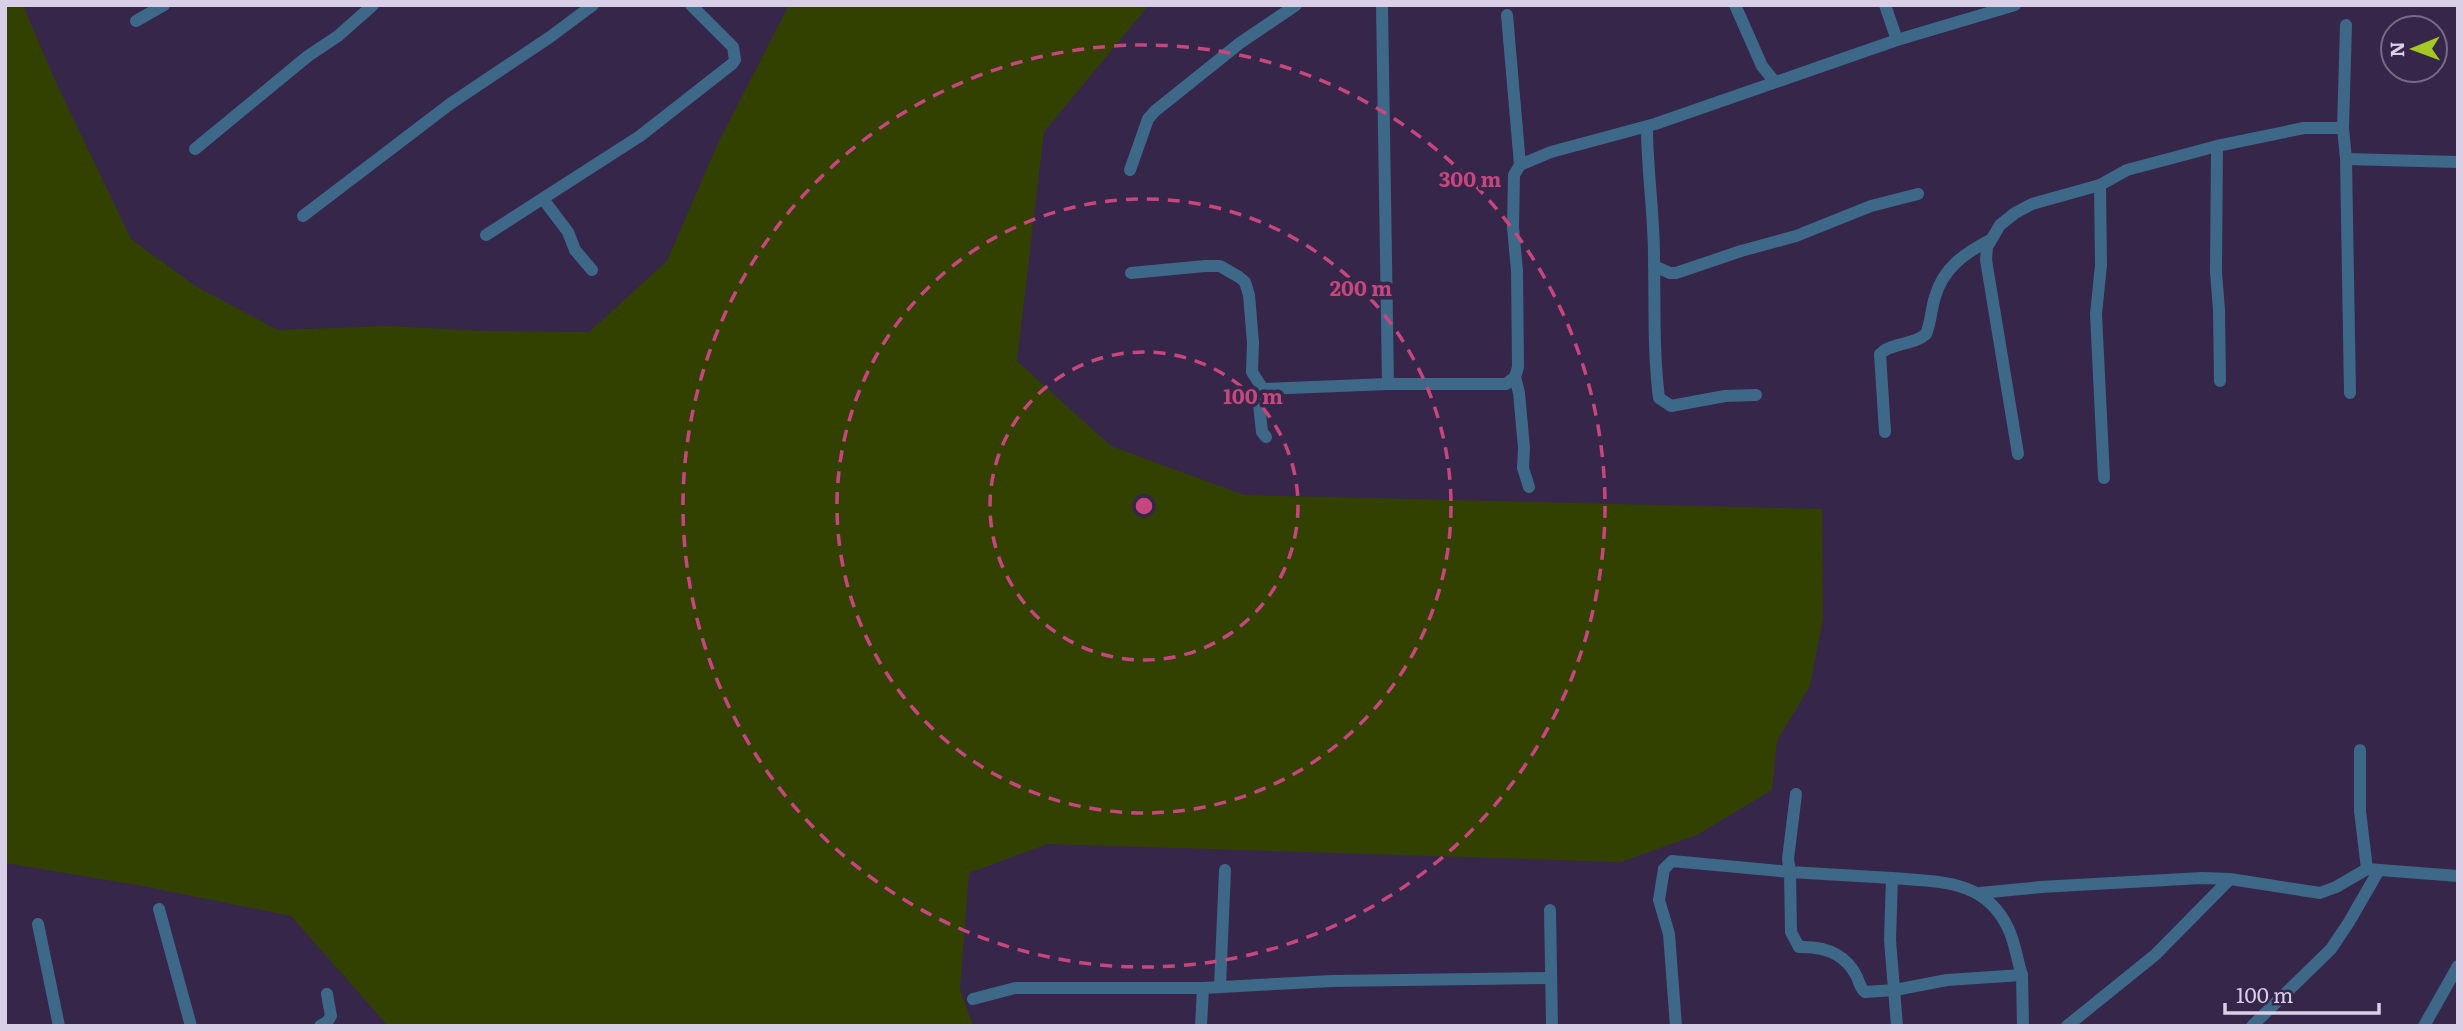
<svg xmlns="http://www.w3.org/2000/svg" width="2463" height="1031" viewBox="0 0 2463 1031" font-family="Literata,serif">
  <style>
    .green { fill: #334100 }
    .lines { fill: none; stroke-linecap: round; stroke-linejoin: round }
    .minor { stroke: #3e6887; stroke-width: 12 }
    .ring { fill: none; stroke: #c8467e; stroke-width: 3.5; stroke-dasharray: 12 9 }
    .centre { fill: #c8467e; stroke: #35264a; stroke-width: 3.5 }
    .ring-label { font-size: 21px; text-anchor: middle; font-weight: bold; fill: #c8467e; stroke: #35264a; stroke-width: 7; stroke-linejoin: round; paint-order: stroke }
  </style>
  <rect width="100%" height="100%" fill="#35264a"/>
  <path class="green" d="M5,5H23L54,78L131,239L197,287L278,330L388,326L484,331L589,332L667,261L718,143L789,5H1149L1044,132L1017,361L1111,446L1244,495L1822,509L1823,619L1810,686L1777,741L1772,790L1697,835L1621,862L1048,844L969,873L960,989L973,1026H388L291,916L142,886L5,863Z"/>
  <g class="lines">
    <g class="minor">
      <path d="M1382,5L1388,384"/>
      <path d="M1735,5L1762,66L1774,81"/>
      <path d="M1885,5L1897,40"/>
      <path d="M1507,15L1520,165"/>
      <path d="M136,21L164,5"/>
      <path d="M2346,25L2343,128L2346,159L2350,393"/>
      <path d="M1647,127C1647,170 1654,213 1654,257C1655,304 1653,351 1659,398L1671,406L1725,396L1756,395"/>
      <path d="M2217,146L2216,272L2219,310L2220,381"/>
      <path d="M195,149L308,56L338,36L373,5"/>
      <path d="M2346,159L2458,162"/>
      <path d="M1130,170L1148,119L1155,111L1240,43L1296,5"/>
      <path d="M2100,185L2101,265L2096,314L2104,478"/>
      <path d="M543,199L568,232L575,250L592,270"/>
      <path d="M303,216L450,104L550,37L593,5"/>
      <path d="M486,235L640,136L732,64L735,60L733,47L691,5"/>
      <path d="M1654,266L1670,273H1676L1741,251L1796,236L1871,206L1918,194"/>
      <path d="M1131,273L1205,266H1220L1239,277L1245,282L1249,295L1253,343L1252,372L1263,389"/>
      <path d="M1515,377L1519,393L1524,448L1523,468L1529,487"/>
      <path d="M1885,432L1880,354C1892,342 1913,346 1926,334C1931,323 1931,309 1935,297C1943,268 1965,253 1990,240"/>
      <path d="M1266,437L1262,432L1258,395L1263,389L1388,384H1506L1515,377L1518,367L1517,271L1513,227L1514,175L1520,165L1551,152L1655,124L1897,40L2015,5"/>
      <path d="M2018,454L1986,260L1987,247L2000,225L2015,213L2032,204L2100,185L2127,170L2217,146L2304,128H2343"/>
      <path d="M2360,750V811L2367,869L2458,876"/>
      <path d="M1796,794L1788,859L1790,872L1892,878"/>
      <path d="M1980,893L2041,887L2202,878L2230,879L2320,893L2336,887L2367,869"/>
      <path d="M159,909L191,1026"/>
      <path d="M1550,910L1552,1026"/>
      <path d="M38,924L59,1026"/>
      <path d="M1220,986L1225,870"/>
      <path d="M973,999L1015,988H1203L1332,981L1551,978"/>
      <path d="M320,1026L327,1022L331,1016L327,994"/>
      <path d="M1201,1026L1203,988"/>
      <path d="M1676,1026L1669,934L1659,900L1664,869L1672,861L1790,872L1791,932L1799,947C1825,946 1846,954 1857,977C1860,984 1860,988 1865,992L1895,990L1947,980L2022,975L2023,1026"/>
      <path d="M1897,1026L1890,940L1892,878C1939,882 1985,879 2008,928C2015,942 2017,960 2022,975"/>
      <path d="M2067,1026L2155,955L2230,879"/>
      <path d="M2252,1026L2331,949L2349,922L2379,870"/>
      <path d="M2424,1026L2458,966"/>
    </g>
  </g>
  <g class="ring">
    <circle cx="1144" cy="506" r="154"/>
    <circle cx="1144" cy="506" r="307"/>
    <circle cx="1144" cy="506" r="461"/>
  </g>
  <circle cx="1144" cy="506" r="10" class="centre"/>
  <g class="ring-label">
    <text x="1470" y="187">300 m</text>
    <text x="1361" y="296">200 m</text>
    <text x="1253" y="404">100 m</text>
  </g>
  <rect width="2463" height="1031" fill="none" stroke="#d9d0e8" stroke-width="14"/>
  <g transform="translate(2414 49) rotate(269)"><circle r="33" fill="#35264a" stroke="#776a89" stroke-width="2"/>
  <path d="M0-5L12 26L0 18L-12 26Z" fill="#a4c824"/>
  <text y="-10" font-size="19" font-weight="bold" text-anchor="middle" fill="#d9d0e8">N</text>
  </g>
  <path d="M2225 1003v10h154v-10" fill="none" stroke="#d9d0e8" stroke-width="3.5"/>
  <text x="2236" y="1003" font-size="21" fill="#d9d0e8" stroke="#35264a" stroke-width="5" paint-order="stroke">100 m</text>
</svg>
